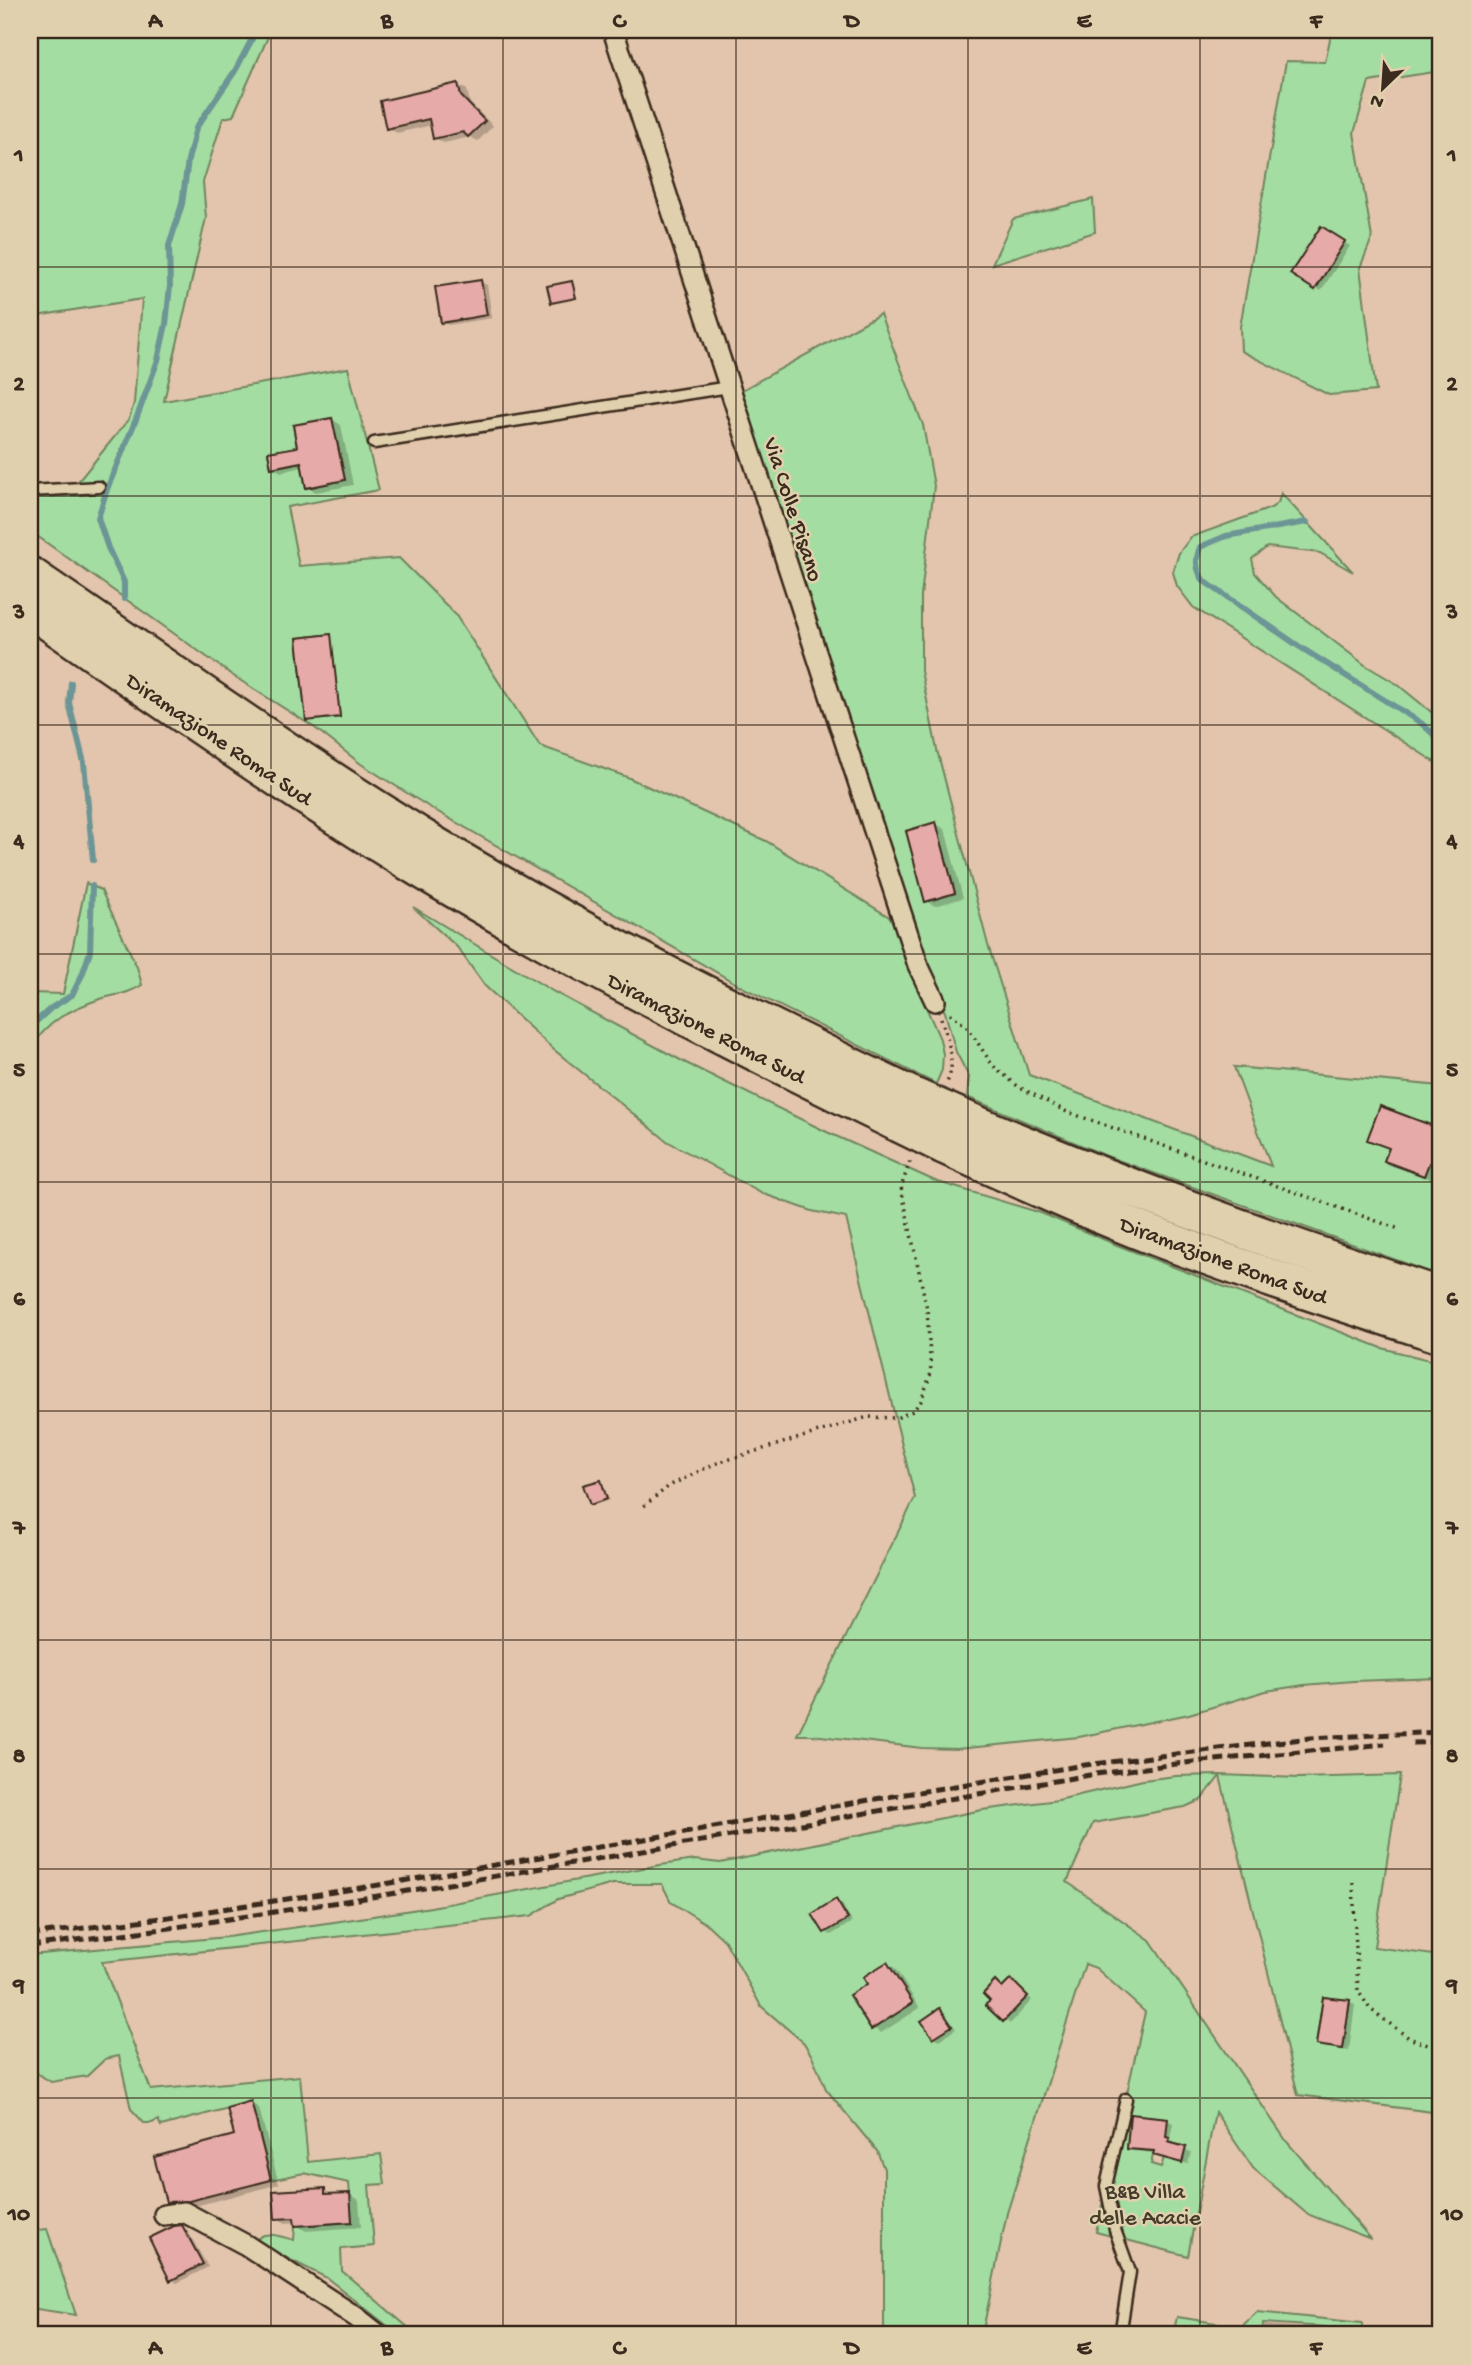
<svg xmlns="http://www.w3.org/2000/svg" width="1471" height="2365" viewBox="0 0 1471 2365" font-family="'Gochi Hand',sans-serif">
  <style>
    .green { fill: #a4dda1; stroke: #708460; stroke-width: 2; fill-rule: evenodd }
    .shadow { fill: #0003 }
    .lines { fill: none; stroke-linecap: round; stroke-linejoin: round }
    .stream { stroke: #6c9596; stroke-width: 6 }
    .building { fill: #e6aba8; stroke: #3b2a1e; stroke-width: 2 }
    .lane-casing { stroke: #3b2a1e; stroke-width: 15 }
    .street-casing { stroke: #3b2a1e; stroke-width: 24 }
    .highway-casing { stroke: #3b2a1e; stroke-width: 42 }
    .path { stroke: #3b2a1e; stroke-width: 3.5; stroke-dasharray: 2 5; stroke-linecap: butt }
    .lane { stroke: #e1d0ad; stroke-width: 10 }
    .street { stroke: #e1d0ad; stroke-width: 19 }
    .highway { stroke: #e1d0ad; stroke-width: 37 }
    .rail { stroke: #3b2a1e; stroke-width: 5; stroke-dasharray: 10 5; stroke-linecap: butt }
    .highway-bridge-casing { stroke: #3b2a1e; stroke-width: 42; stroke-linecap: butt }
    .highway-bridge { stroke: #e1d0ad; stroke-width: 37 }
    .grid { fill: none; stroke: #3b2a1e; stroke-width: 2; stroke-opacity: 0.55 }
    .labels { text-anchor: middle; stroke-width: 5; stroke-linejoin: round; paint-order: stroke }
    .street-label { font-size: 23px; fill: #3b2a1e; stroke: #e1d0ad }
    .park-label { font-size: 23px; fill: #463c2b; stroke: #e1d0ad }
    .neatline { fill: none; stroke: #3b2a1e; stroke-width: 2.5 }
    .grid-label { font-size: 23px; text-anchor: middle; font-weight: bold; fill: #3b2a1e }
  </style>
  <rect width="100%" height="100%" fill="#e2c5ac"/>
  <filter id="ink" filterUnits="userSpaceOnUse"><feTurbulence type="fractalNoise" baseFrequency=".0143" numOctaves="2"/><feDisplacementMap in="SourceGraphic" scale="14" xChannelSelector="R" yChannelSelector="G"/><feConvolveMatrix kernelMatrix="1 2 1 2 8 2 1 2 1" color-interpolation-filters="sRGB"/></filter>
  <g filter="url(#ink)">
    <g class="green">
      <path d="M30,30H271L233,116L223,118L203,182L206,218L164,401L348,368L379,490L287,507L299,566L399,558L455,614L540,746L627,777L766,841L894,920L907,964L940,1039L943,1054L942,1070L936,1084L744,988L426,805L361,764L315,728L235,677L30,531V496L68,494L129,419L134,403L142,299L30,317ZM332,418L345,480L306,488L301,462L271,468L268,452L297,447L293,425ZM330,634L340,717L306,721L297,638Z"/>
      <path d="M1332,30H1438L1441,71L1369,82L1354,133L1372,238L1360,268L1376,391L1329,395L1241,351L1240,327L1286,61L1325,62ZM1321,226L1345,241L1315,289L1291,274Z"/>
      <path d="M1093,199L1095,232L992,264L1013,219Z"/>
      <path d="M880,314L923,425L934,486L921,596V671L937,750L988,945L1029,1075L1271,1166L1234,1067L1441,1086V1129L1380,1106L1389,1148L1384,1162L1424,1176L1429,1163L1441,1168V1276L1109,1157L967,1097L969,1077L956,1052L945,1012L934,992L923,960L904,890L808,608L742,390ZM936,822L955,893L925,902L906,831Z"/>
      <path d="M1281,493L1353,572L1320,553L1267,547L1252,559L1255,573L1276,597L1365,665L1397,684L1441,720V766L1193,607L1177,586L1173,572L1179,553L1191,537L1271,508L1278,503Z"/>
      <path d="M86,883L101,890L137,967L142,985C124,996 118,993 100,999C70,1009 46,1022 30,1050V993L63,994Z"/>
      <path d="M413,907L554,992L686,1063L827,1132L935,1181L1041,1213L1117,1245L1382,1348L1441,1363V1678L1353,1681L1304,1685L1266,1691L1189,1714L1079,1737L957,1749L922,1748L812,1735H797L915,1498L846,1218L812,1211L761,1193L667,1141L553,1049L485,986L457,947Z"/>
      <path d="M1220,1775L1299,1778L1400,1775L1374,1947L1441,1956V2113L1298,2095L1220,1776L1201,1800L1185,1807L1093,1823L1067,1882L1150,1940L1287,2142L1371,2239L1307,2214L1253,2168L1215,2112L1188,2256L1096,2232L1145,2012L1096,1968L1085,1964L1007,2213L982,2335H872L884,2334V2169L877,2151L826,2089L813,2058L804,2043L761,2006L725,1941L708,1925L671,1902L662,1884H613L558,1899L531,1916L102,1962L151,2090L300,2076L308,2162L381,2154L385,2184L369,2185L374,2246L341,2249L342,2271L417,2335H399L327,2278L255,2242C263,2228 281,2237 294,2240L295,2226L352,2222L349,2183L304,2173L271,2180L251,2102L161,2126L158,2120L152,2123H144L131,2109L119,2056L105,2059L87,2076L51,2082L30,2069V1955L227,1937L334,1922L431,1907L654,1866L695,1860L720,1863L982,1810L1058,1800L1143,1780L1176,1776ZM1011,1980L1028,1996L1003,2022L986,2006L990,2001L983,1994L995,1981L1002,1988ZM1323,1997L1350,2001L1343,2048L1316,2045ZM1130,2114L1169,2139L1168,2142L1186,2147L1164,2158L1161,2167L1151,2164L1154,2151L1127,2148Z"/>
      <path d="M47,2229L76,2315L30,2308V2231Z"/>
      <path d="M1257,2312L1362,2323V2335H1325V2327L1263,2323L1262,2335H1173L1177,2317L1241,2327Z"/>
    </g>
    <g class="shadow">
      <path d="M458,85L467,90L470,103L493,126L478,141L470,137L444,143L435,138L432,125L397,133L388,128Z"/>
      <path d="M30,169L36,194L30,195Z"/>
      <path d="M1321,228L1350,246L1321,291L1293,274Z"/>
      <path d="M481,282L487,285L492,318L448,325L442,322Z"/>
      <path d="M572,283L574,284L577,298L552,302Z"/>
      <path d="M332,419L341,425L353,485L316,492L307,487L303,467L281,472L272,467L299,448Z"/>
      <path d="M330,636L332,637L341,718L310,721L308,720Z"/>
      <path d="M936,824L945,829L963,898L935,906L926,901Z"/>
      <path d="M1381,1108L1441,1131V1168L1438,1167L1433,1180L1386,1161L1390,1149L1378,1144Z"/>
      <path d="M601,1481L609,1500L594,1505L591,1504Z"/>
      <path d="M836,1901L842,1904L852,1922L831,1935L825,1932Z"/>
      <path d="M887,1964L895,1968L920,2008L881,2033L873,2028L870,1984Z"/>
      <path d="M995,1983L1004,1989L1016,1985L1032,2000L1010,2024L988,2005L992,2001Z"/>
      <path d="M1350,2002L1355,2005L1349,2051L1323,2047L1318,2044Z"/>
      <path d="M940,2010L945,2013L956,2029L940,2040L934,2037Z"/>
      <path d="M251,2103L259,2108L279,2184L199,2205L176,2206L167,2201L236,2137Z"/>
      <path d="M1167,2120L1173,2123L1171,2141L1174,2143V2145L1191,2152L1188,2164L1161,2157L1155,2153L1134,2151L1128,2148Z"/>
      <path d="M324,2190L333,2195L350,2194L359,2200L361,2227L306,2231L297,2225L296,2222L286,2223L277,2218Z"/>
      <path d="M181,2227L187,2230L208,2267L177,2283L171,2279Z"/>
      <path d="M1264,2325L1325,2329L1333,2335H1264Z"/>
    </g>
    <g class="lines">
      <g class="stream">
        <path d="M1307,522L1226,536L1200,547C1195,560 1196,570 1204,581L1300,647L1421,723L1441,741"/>
        <path d="M124,599V582L108,548L98,518L107,489L137,417L158,360L166,324L170,286L169,246L182,204L188,160L196,128L235,71L252,39L253,30"/>
        <path d="M71,683L69,703L84,763L93,860"/>
        <path d="M30,1027L51,1008L72,995L82,975L90,952L92,886"/>
      </g>
    </g>
    <g class="building">
      <path d="M458,83L461,96L485,121L468,137L463,132L433,139L429,119L386,129L380,101Z"/>
      <path d="M1321,226L1345,241L1315,290L1290,274Z"/>
      <path d="M481,280L487,315L441,323L435,287Z"/>
      <path d="M572,281L576,298L551,303L547,286Z"/>
      <path d="M332,418L345,480L306,488L301,462L271,468L268,452L297,447L293,425Z"/>
      <path d="M331,634L340,717L306,721L297,638Z"/>
      <path d="M936,822L955,893L925,902L906,831Z"/>
      <path d="M1380,1106L1441,1129V1168L1429,1163L1424,1176L1384,1161L1389,1148L1367,1140Z"/>
      <path d="M601,1480L607,1499L590,1505L583,1485Z"/>
      <path d="M836,1899L848,1919L824,1933L812,1914Z"/>
      <path d="M887,1962L913,2003L871,2030L849,1995L867,1984L863,1977Z"/>
      <path d="M1011,1979L1028,1996L1003,2022L985,2005L990,2001L983,1994L995,1981L1002,1988Z"/>
      <path d="M1323,1997L1350,2000L1343,2049L1316,2045Z"/>
      <path d="M940,2008L952,2026L933,2038L921,2021Z"/>
      <path d="M251,2101L271,2180L189,2201L166,2202L154,2157L234,2135L227,2108Z"/>
      <path d="M1130,2114L1168,2118L1166,2137L1170,2138L1168,2142L1186,2147L1182,2163L1153,2155L1154,2151L1127,2149Z"/>
      <path d="M325,2188V2194L350,2193L352,2222L295,2226L294,2218L275,2219L273,2191Z"/>
      <path d="M182,2225L203,2264L170,2281L149,2238L174,2226Z"/>
    </g>
    <g class="lines">
      <defs>
        <g id="lane">
          <path d="M374,443L729,387"/>
          <path d="M30,491L99,487"/>
          <path d="M1120,2335L1130,2272L1115,2230L1106,2186L1126,2099"/>
        </g>
        <g id="street">
          <path d="M613,30L918,965L935,1001"/>
          <path d="M164,2215L184,2212L246,2245L356,2317L379,2335"/>
        </g>
        <g id="highway">
          <path d="M30,576C162,666 293,759 430,843C585,937 747,1017 911,1096"/>
          <path d="M30,608C158,696 285,786 418,867C574,961 735,1043 899,1123"/>
          <path d="M956,1116C1116,1186 1276,1243 1441,1297"/>
          <path d="M944,1145C1012,1176 1080,1207 1149,1234C1245,1271 1343,1303 1441,1334"/>
        </g>
      </defs>
      <use href="#lane" class="lane-casing"/>
      <use href="#street" class="street-casing"/>
      <use href="#highway" class="highway-casing"/>
      <g class="path">
        <path d="M950,1013L968,1028L993,1066L1019,1087L1065,1111L1399,1229"/>
        <path d="M941,1018C947,1039 957,1062 947,1082"/>
        <path d="M644,1506L669,1486L714,1464L868,1417L896,1418L913,1411L921,1401L931,1373L927,1309L901,1187L911,1159"/>
        <path d="M1353,1883L1358,1991L1370,2009L1409,2038L1441,2050"/>
      </g>
      <use href="#lane" class="lane"/>
      <use href="#street" class="street"/>
      <use href="#highway" class="highway"/>
      <g class="rail">
        <path d="M1413,1743L1441,1742"/>
        <path d="M30,1935L169,1917L379,1885L881,1798L1085,1765L1310,1738L1441,1732"/>
        <path d="M30,1946L170,1928L384,1895L1096,1774L1193,1762L1385,1744"/>
      </g>
      <defs>
        <g id="highway-bridge">
          <path d="M911,1096L956,1116"/>
          <path d="M899,1123L944,1145"/>
        </g>
      </defs>
      <use href="#highway-bridge" class="highway-bridge-casing"/>
      <use href="#highway-bridge" class="highway-bridge"/>
    </g>
  </g>
  <path class="grid" d="M271,30V2335M503,30V2335M736,30V2335M968,30V2335M1200,30V2335M30,267H1441M30,496H1441M30,725H1441M30,954H1441M30,1182H1441M30,1411H1441M30,1640H1441M30,1869H1441M30,2098H1441"/>
  <g class="labels">
    <g class="street-label">
      <text transform="translate(795 509) rotate(72)" y="8">Via Colle Pisano</text>
      <text transform="translate(220 738) rotate(34)" y="8">Diramazione Roma Sud</text>
      <text transform="translate(707 1027) rotate(27)" y="8">Diramazione Roma Sud</text>
      <text transform="translate(1224 1259) rotate(20)" y="8">Diramazione Roma Sud</text>
    </g>
    <g class="park-label">
      <text x="1145" y="2198">B&amp;B Villa<tspan x="1145" dy="26">delle Acacie</tspan></text>
    </g>
  </g>
  <rect width="1471" height="2365" fill="none" stroke="#e1d0ad" stroke-width="77"/>
  <g transform="translate(1383 88) rotate(205)" stroke="#e1d0ad" stroke-width="5" paint-order="stroke">
  <path d="M0-5L12 26L0 18L-12 26Z" fill="#3b2a1e"/>
  <text y="-10" font-size="19" font-weight="bold" text-anchor="middle" fill="#3b2a1e">N</text>
  </g>
  <rect x="38" y="38" width="1394" height="2288" class="neatline"/>
  <g class="grid-label">
    <text x="155" y="27">A</text>
    <text x="387" y="27">B</text>
    <text x="619" y="27">C</text>
    <text x="852" y="27">D</text>
    <text x="1084" y="27">E</text>
    <text x="1316" y="27">F</text>
    <text x="19" y="161">1</text>
    <text x="1452" y="161">1</text>
    <text x="19" y="390">2</text>
    <text x="1452" y="390">2</text>
    <text x="19" y="618">3</text>
    <text x="1452" y="618">3</text>
    <text x="19" y="847">4</text>
    <text x="1452" y="847">4</text>
    <text x="19" y="1076">5</text>
    <text x="1452" y="1076">5</text>
    <text x="19" y="1305">6</text>
    <text x="1452" y="1305">6</text>
    <text x="19" y="1534">7</text>
    <text x="1452" y="1534">7</text>
    <text x="19" y="1762">8</text>
    <text x="1452" y="1762">8</text>
    <text x="19" y="1991">9</text>
    <text x="1452" y="1991">9</text>
    <text x="19" y="2220">10</text>
    <text x="1452" y="2220">10</text>
    <text x="155" y="2354">A</text>
    <text x="387" y="2354">B</text>
    <text x="619" y="2354">C</text>
    <text x="852" y="2354">D</text>
    <text x="1084" y="2354">E</text>
    <text x="1316" y="2354">F</text>
  </g>
</svg>
